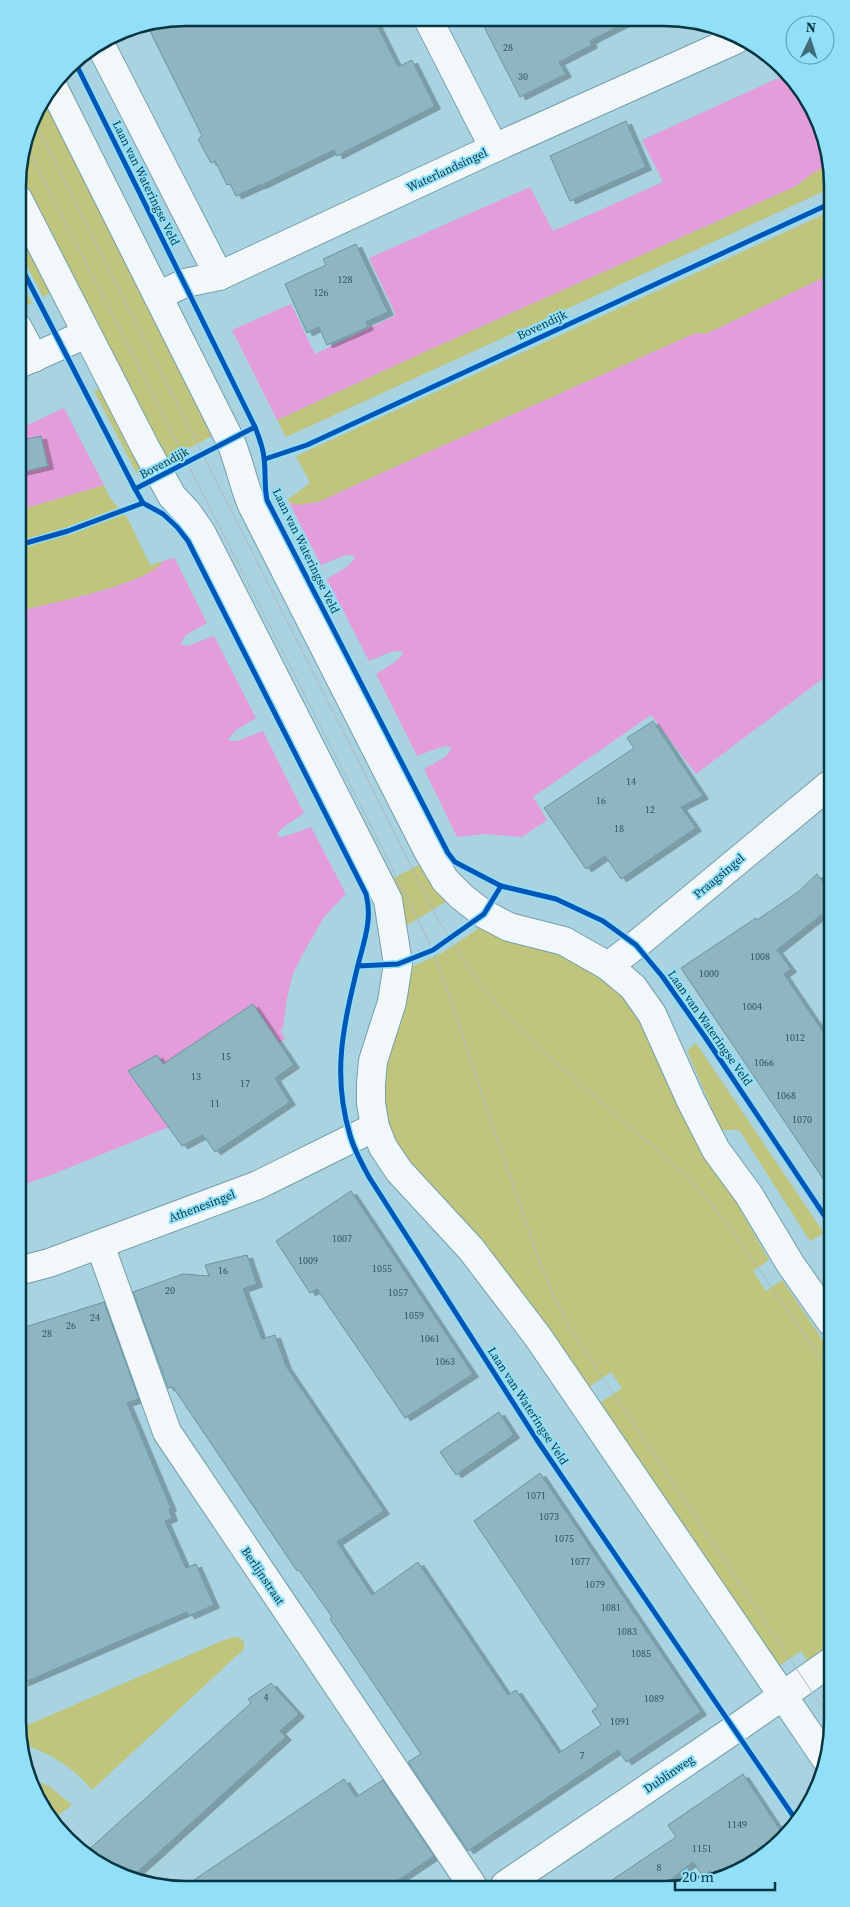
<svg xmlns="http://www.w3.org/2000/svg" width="850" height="1907" viewBox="0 0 850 1907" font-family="'Source Serif 4',serif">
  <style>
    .green { fill: #bfc57d }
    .water { fill: #e29dda }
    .pier { fill: #a9d3e1 }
    .building { fill: #8fb5c1; stroke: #6995a1; filter: url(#shadow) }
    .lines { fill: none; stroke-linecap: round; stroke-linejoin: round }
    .minor-casing { stroke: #759eab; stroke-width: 30 }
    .tertiary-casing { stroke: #759eab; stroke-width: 30 }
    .minor { stroke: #f2f8fa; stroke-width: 28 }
    .tertiary { stroke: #f2f8fa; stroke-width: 28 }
    .tram { stroke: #aebabe; stroke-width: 1 }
    .cycleway-casing { stroke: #92e0f8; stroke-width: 8 }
    .cycleway { stroke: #0057b8; stroke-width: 5 }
    .labels { text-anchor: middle; stroke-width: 4; stroke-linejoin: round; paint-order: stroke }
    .number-label { font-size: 10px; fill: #285662 }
    .street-label { font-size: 12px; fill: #063642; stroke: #92e0f8 }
    .rim { fill: none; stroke: #063642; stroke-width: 2.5 }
  </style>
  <defs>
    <filter id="shadow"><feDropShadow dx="5.5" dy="3" stdDeviation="0" flood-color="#0004"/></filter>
  </defs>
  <rect width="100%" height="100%" fill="#a9d3e1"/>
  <g class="green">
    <path d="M47,96L219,432L162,463L18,176L35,111Z"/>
    <path d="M827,166V190L286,437L277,420L433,348L796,186L814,172Z"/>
    <path d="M827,213V276L706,334L696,333L375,476L319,502L298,505L289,502L287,500L310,483L296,456Z"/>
    <path d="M18,217L55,290L43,297L18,248Z"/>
    <path d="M18,276L32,303L20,308L18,305Z"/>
    <path d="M104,387L146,472L138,476L94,391Z"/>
    <path d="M104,485L110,498L127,517L150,565L163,561C153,583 45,605 19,611V510Z"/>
    <path d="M423,863L449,900L404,927L387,881Z"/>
    <path d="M482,926L511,941L578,961L601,973L628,1000L695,1130L769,1260L753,1271L766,1291L782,1280L831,1352L832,1697L801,1651L779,1666L600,1403L622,1388L611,1372L583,1391L402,1153C396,1142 390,1131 387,1118C376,1073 398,1012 409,968L442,953Z"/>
    <path d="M696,1043L824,1233L810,1241L739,1130H721L687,1051Z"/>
    <path d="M234,1637L240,1638L244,1642V1649L92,1790C75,1769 54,1756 29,1746L23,1733V1727L224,1640Z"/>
    <path d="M29,1779L49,1786L72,1805L52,1820L40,1806Z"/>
  </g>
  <g class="water">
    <path d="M787,74L810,101L827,142V166L814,172L796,186L433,348L277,420L232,330L291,304L315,354L396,315L369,258L530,187L553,231L663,182L642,140Z"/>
    <path d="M827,276L829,674L696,774L651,715L533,797L547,820L522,837L484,834L450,838L346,894L324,917L303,954L293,974L287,998L283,1028L280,1029L285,1039L279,1043L252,1004L163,1064L157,1055L128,1072L169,1127L46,1177L21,1185L19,611C45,605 153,583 163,561L177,557L289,502L298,505L319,502L375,476L696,333L706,334Z"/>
    <path d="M64,408L104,485L19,510V429Z"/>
  </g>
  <path class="pier" d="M288,500L321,565L343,556L352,555L355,558L347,567L327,579L369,661L390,652L400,651L403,652L402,655L395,662L376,674L417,756L438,748L448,746L451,748V750L445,757L424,769L457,837L346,894L311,827L289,835L280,837L277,835L282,828L304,813L263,731L237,741H231L228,739L236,730L256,718L214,636L187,646L180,644L186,635L207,623L174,557L175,555Z"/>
  <g class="building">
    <path d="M186,18L374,19L398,67L412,60L435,106L337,156L334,150L260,186V185L236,196L230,184L227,185L215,161L211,163L198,139L202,136L147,25Z"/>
    <path d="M480,19L572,20H631L590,41L592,45L559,62L566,74L520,97Z"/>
    <path d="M626,121L646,167L570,201L550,156Z"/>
    <path d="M356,244L388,312L366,322L368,327L327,345L319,327L307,333L285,284L326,265L323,259Z"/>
    <path d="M41,436L48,466L19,473V441Z"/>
    <path d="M653,721L703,796L681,807L696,828L621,879L605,856L586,869L544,808L634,748L627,738Z"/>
    <path d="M817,874L829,890V909L777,950L791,969L784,974L830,1042V1189L681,968L756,918L757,920L798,892Z"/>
    <path d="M253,1004L294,1065L275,1078L290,1102L215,1152L203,1135L182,1146L128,1071L157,1055L163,1064Z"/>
    <path d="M351,1191L473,1374L405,1418L317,1289L310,1293L276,1241Z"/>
    <path d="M247,1255L257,1284L243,1289L262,1339L275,1335L286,1366L384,1511L337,1542L372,1595L418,1562L508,1695L516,1690L559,1753L601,1725L592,1711L598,1706L474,1521L540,1473L701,1712L626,1762L618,1750L468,1851L408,1762L421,1754L330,1619L332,1617L299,1570L297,1571L173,1387L168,1388L133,1292L183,1274L209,1276L205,1265Z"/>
    <path d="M104,1302L139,1399L127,1403L171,1508L169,1509L172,1518L165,1521L186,1568L196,1564L214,1605L189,1616L187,1612L23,1683L22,1328Z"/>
    <path d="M499,1412L514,1435L456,1475L440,1452Z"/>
    <path d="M271,1683L299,1714L280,1731L286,1737L133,1876L85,1853L251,1703L248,1699Z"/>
    <path d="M743,1774L784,1836L758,1861L716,1880L710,1871L703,1876L693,1862L665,1884H606L676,1837L668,1825Z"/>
    <path d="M344,1779L356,1797L383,1780L434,1856L391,1885L185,1886Z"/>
  </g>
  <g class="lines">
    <defs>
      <g id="minor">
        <path d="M428,19L494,148"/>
        <path d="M100,44L219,276"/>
        <path d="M158,296L185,283L219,276L494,148L735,40"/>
        <path d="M18,328L34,358"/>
        <path d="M19,364L86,334"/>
        <path d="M608,966L636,945L829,785"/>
        <path d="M100,1245L167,1432L472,1885"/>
        <path d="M22,1270L49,1263L258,1185L375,1127"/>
        <path d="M505,1885L735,1729L832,1661"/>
      </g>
      <g id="tertiary">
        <path d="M53,87L230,440C239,461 243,484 252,505L428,851L445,880L462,897L484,914L509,927L564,941L608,966L633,987L652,1014L691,1101L716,1150L749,1195L791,1265L831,1322"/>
        <path d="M18,199L145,447L172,496L187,512L201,532L388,900L398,964L392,1002L373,1061L371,1084V1103L375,1127L383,1147L399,1171L471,1249L538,1337L826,1759"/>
      </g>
    </defs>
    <use href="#minor" class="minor-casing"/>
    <use href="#tertiary" class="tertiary-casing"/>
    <use href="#minor" class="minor"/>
    <use href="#tertiary" class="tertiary"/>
    <g class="tram">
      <path d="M33,119L439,921L469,969L500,1008L542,1051L687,1176L728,1225L831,1373"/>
      <path d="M26,144L423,929L439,967L541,1267L569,1327L832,1722"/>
    </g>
    <defs>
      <g id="cycleway">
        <path d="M74,60L255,427C259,437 263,447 264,458C266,473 264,486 267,500L448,853L455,862L501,886L556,899L603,921L636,945L662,976L705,1037L830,1224"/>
        <path d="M18,261L135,489L143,503L163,514L177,527L188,541L366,894C373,920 363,944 357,969C343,1028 332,1075 350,1135C354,1150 362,1164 369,1177L537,1440L798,1823"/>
        <path d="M265,459L307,445L827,205"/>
        <path d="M135,489L255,427"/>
        <path d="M19,545L68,531L143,503"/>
        <path d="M358,966L398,964L433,950L484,914L501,886"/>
      </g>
    </defs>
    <use href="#cycleway" class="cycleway-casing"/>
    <use href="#cycleway" class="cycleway"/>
  </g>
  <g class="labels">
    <g class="number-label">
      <text x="508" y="51">28</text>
      <text x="523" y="80">30</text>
      <text x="345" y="283">128</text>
      <text x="321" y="296">126</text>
      <text x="631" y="785">14</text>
      <text x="601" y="804">16</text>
      <text x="650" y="813">12</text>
      <text x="619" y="832">18</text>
      <text x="760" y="960">1008</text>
      <text x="709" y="977">1000</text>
      <text x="752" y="1010">1004</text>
      <text x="795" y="1041">1012</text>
      <text x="226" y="1060">15</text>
      <text x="764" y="1066">1066</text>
      <text x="196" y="1080">13</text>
      <text x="245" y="1087">17</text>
      <text x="786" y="1099">1068</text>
      <text x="215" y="1107">11</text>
      <text x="802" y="1123">1070</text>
      <text x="342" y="1242">1007</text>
      <text x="308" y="1264">1009</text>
      <text x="382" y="1272">1055</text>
      <text x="223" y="1274">16</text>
      <text x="170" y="1294">20</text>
      <text x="398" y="1296">1057</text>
      <text x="414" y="1319">1059</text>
      <text x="95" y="1321">24</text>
      <text x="71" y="1329">26</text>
      <text x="47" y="1337">28</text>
      <text x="430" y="1342">1061</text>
      <text x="445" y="1365">1063</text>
      <text x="536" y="1499">1071</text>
      <text x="549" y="1520">1073</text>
      <text x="564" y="1542">1075</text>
      <text x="580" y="1565">1077</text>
      <text x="595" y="1588">1079</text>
      <text x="611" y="1611">1081</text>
      <text x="627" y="1635">1083</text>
      <text x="641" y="1657">1085</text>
      <text x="266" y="1701">4</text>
      <text x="654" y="1702">1089</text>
      <text x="620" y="1725">1091</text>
      <text x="582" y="1759">7</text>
      <text x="737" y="1828">1149</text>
      <text x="702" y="1852">1151</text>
      <text x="659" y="1871">8</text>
    </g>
    <g class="street-label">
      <text transform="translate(447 170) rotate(-25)" y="4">Waterlandsingel</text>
      <text transform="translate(146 183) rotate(64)" y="4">Laan van Wateringse Veld</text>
      <text transform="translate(542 325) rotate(-25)" y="4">Bovendijk</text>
      <text transform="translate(164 463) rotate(-28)" y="4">Bovendijk</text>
      <text transform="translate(306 551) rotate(64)" y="4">Laan van Wateringse Veld</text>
      <text transform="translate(719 876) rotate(-40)" y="4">Praagsingel</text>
      <text transform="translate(710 1028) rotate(55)" y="4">Laan van Wateringse Veld</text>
      <text transform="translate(202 1206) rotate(-21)" y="4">Athenesingel</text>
      <text transform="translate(528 1406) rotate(57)" y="4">Laan van Wateringse Veld</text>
      <text transform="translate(263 1576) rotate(56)" y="4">Berlijnstraat</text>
      <text transform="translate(669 1774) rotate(-34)" y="4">Dublinweg</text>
    </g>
  </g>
  <path d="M0 0H850V1907H0ZM186 26H664A160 160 0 0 1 824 186V1721A160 160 0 0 1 664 1881H186A160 160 0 0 1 26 1721V186A160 160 0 0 1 186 26Z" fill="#92e0f8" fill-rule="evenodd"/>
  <path class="rim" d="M186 26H664A160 160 0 0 1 824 186V1721A160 160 0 0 1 664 1881H186A160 160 0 0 1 26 1721V186A160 160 0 0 1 186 26Z"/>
  <g transform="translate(810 40) rotate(4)"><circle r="24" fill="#92e0f8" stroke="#5a9caf"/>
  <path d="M0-4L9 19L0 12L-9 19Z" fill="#3f6d7a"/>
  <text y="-8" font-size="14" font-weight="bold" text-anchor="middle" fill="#063642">N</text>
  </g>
  <path d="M675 1882v8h100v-8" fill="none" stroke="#063642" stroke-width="2.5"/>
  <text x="682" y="1882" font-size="15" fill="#063642" stroke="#92e0f8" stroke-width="4" paint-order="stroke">20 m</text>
</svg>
